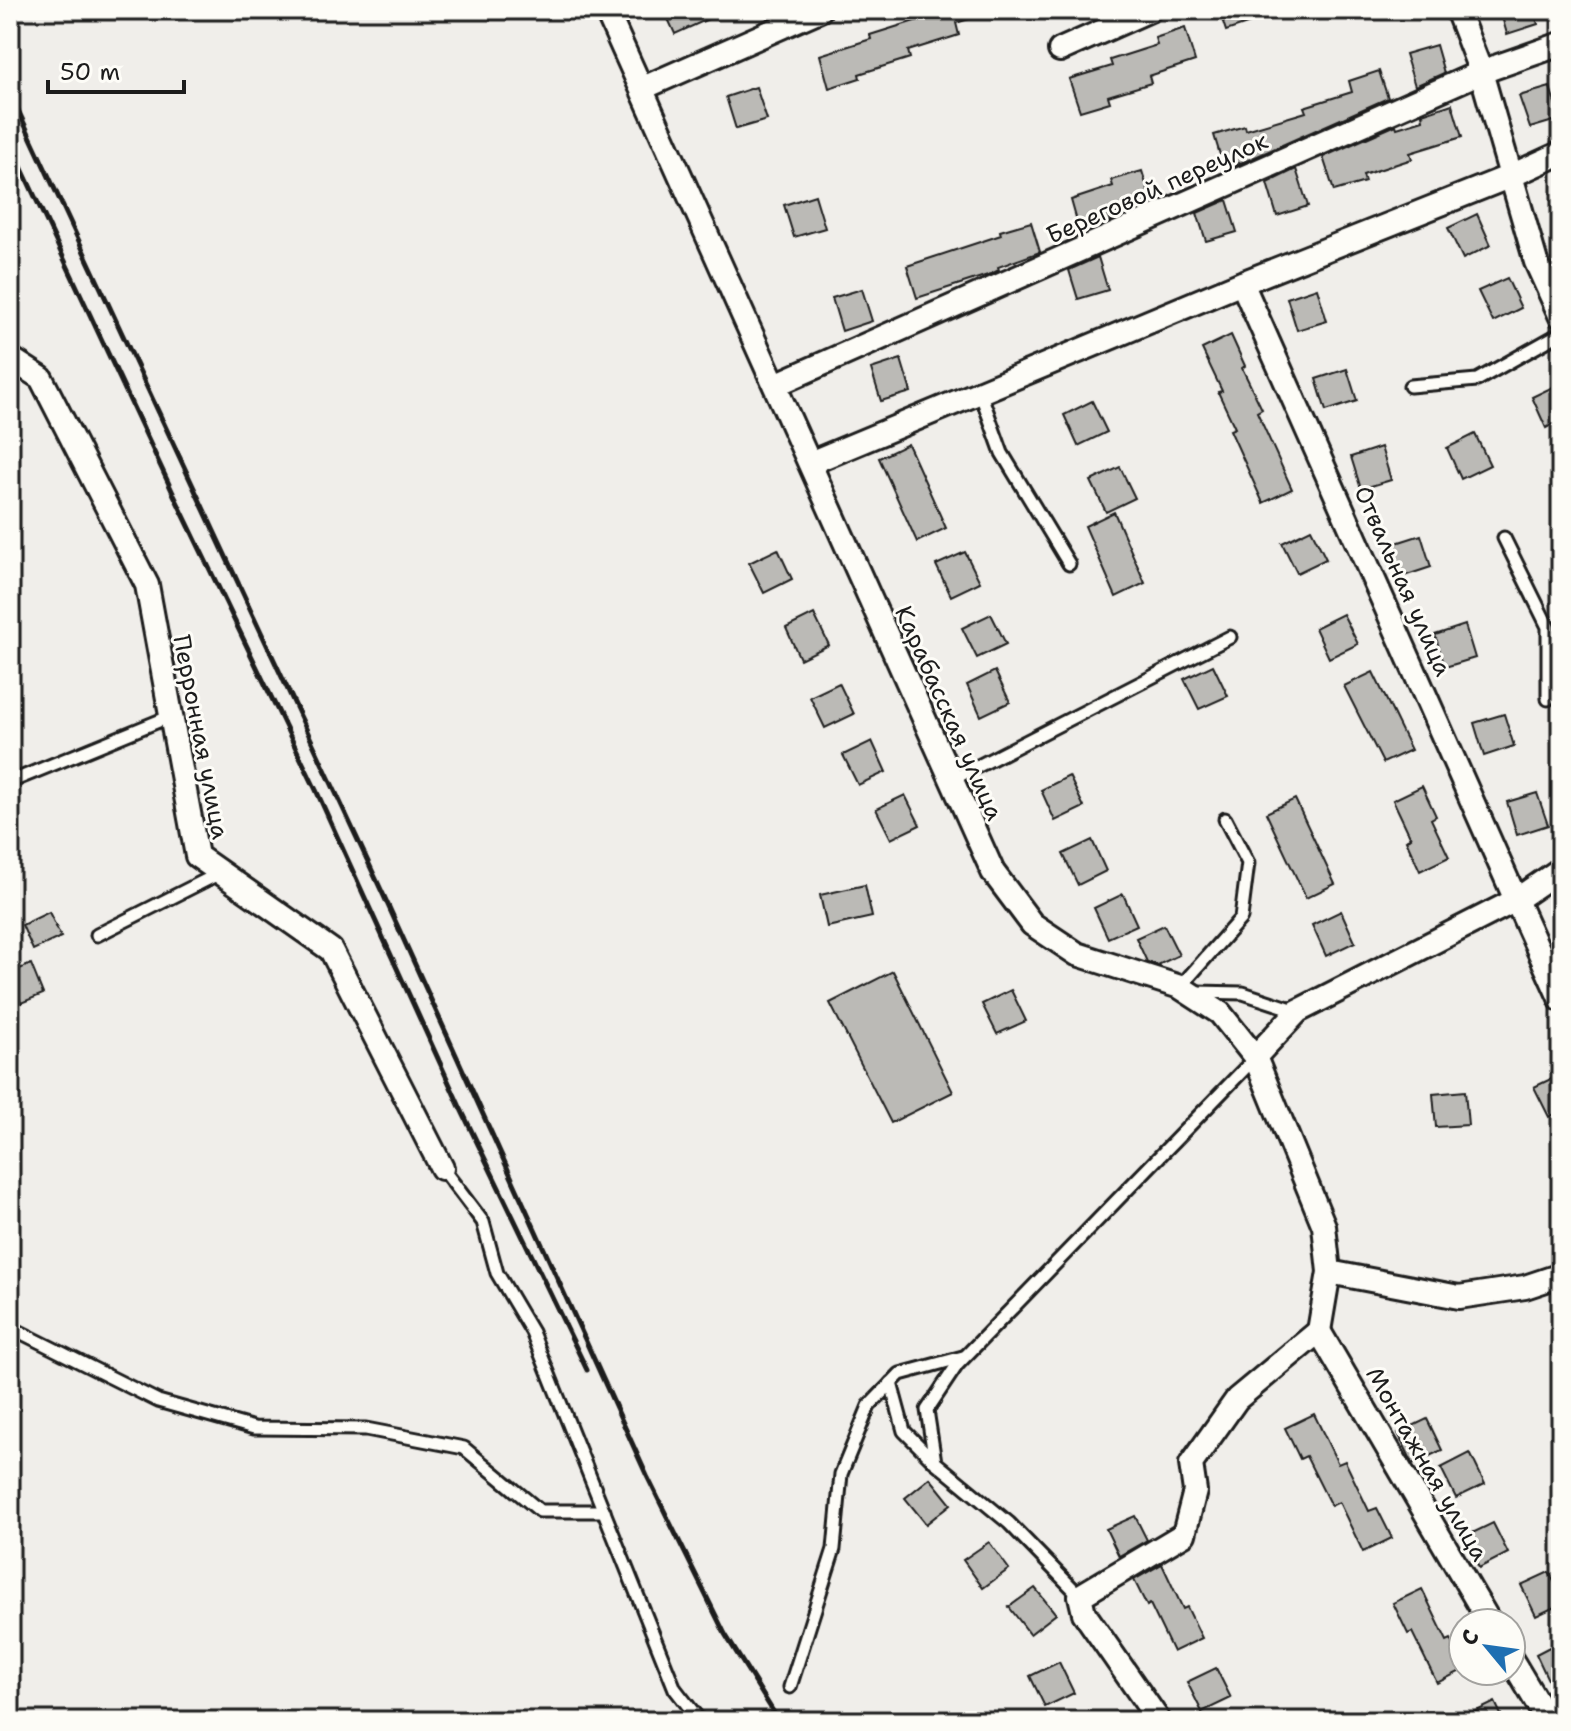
<svg xmlns="http://www.w3.org/2000/svg" width="1571" height="1731" viewBox="0 0 1571 1731" font-family="'Shantell Sans',sans-serif">
  <style>
    .building { fill: #bbbab6; stroke: #1c1c1c; stroke-width: 2 }
    .lines { fill: none; stroke-linecap: round; stroke-linejoin: round }
    .lane-casing { stroke: #1c1c1c; stroke-width: 17 }
    .street-casing { stroke: #1c1c1c; stroke-width: 28 }
    .lane { stroke: #fdfcf7; stroke-width: 11 }
    .street { stroke: #fdfcf7; stroke-width: 22 }
    .rail { stroke: #1c1c1c; stroke-width: 5 }
    .labels { text-anchor: middle; stroke-width: 6; stroke-linejoin: round; paint-order: stroke }
    .street-label { font-size: 24px; fill: #1c1c1c; stroke: #fdfcf7 }
  </style>
  <rect width="100%" height="100%" fill="#f0eeea"/>
  <filter id="ink" filterUnits="userSpaceOnUse"><feTurbulence type="fractalNoise" baseFrequency=".0125" numOctaves="2"/><feDisplacementMap in="SourceGraphic" scale="16" xChannelSelector="R" yChannelSelector="G"/><feConvolveMatrix kernelMatrix="1 2 1 2 8 2 1 2 1" color-interpolation-filters="sRGB"/></filter>
  <g filter="url(#ink)">
    <g class="building">
      <path d="M664,10H728L675,34Z"/>
      <path d="M918,10H987L988,13L956,23L959,35L908,51L910,58L859,74L860,78L829,88L820,55L871,39L870,35L921,19Z"/>
      <path d="M1219,10H1253L1256,21L1226,31Z"/>
      <path d="M1500,10H1533L1538,24L1507,34Z"/>
      <path d="M1185,28L1195,61L1149,76L1151,83L1108,96L1110,102L1080,111L1069,79L1112,66L1110,60L1157,45L1155,38Z"/>
      <path d="M1436,45L1444,73L1415,86L1405,54Z"/>
      <path d="M1379,71L1388,98L1246,161L1224,168L1214,135L1245,126L1246,130L1306,112L1304,107L1352,92L1349,81Z"/>
      <path d="M756,87L767,120L736,129L726,97Z"/>
      <path d="M1550,87L1560,119L1530,128L1519,96Z"/>
      <path d="M1452,104L1462,137L1410,153L1412,159L1363,175L1365,182L1334,191L1323,157L1396,125L1397,128L1423,120L1422,114Z"/>
      <path d="M1296,169L1308,206L1277,216L1267,183Z"/>
      <path d="M1142,171L1152,203L1109,216L1111,221L1080,232L1071,200L1113,186L1111,180Z"/>
      <path d="M815,195L825,228L794,237L784,205Z"/>
      <path d="M1227,200L1237,232L1206,241L1197,213Z"/>
      <path d="M1477,214L1491,245L1463,259L1448,228Z"/>
      <path d="M1031,222L1040,252L998,267L999,270L991,274L917,298L907,266L1001,235L1000,231Z"/>
      <path d="M1098,257L1108,290L1078,299L1069,270Z"/>
      <path d="M1507,278L1521,308L1493,322L1478,291Z"/>
      <path d="M1317,288L1327,321L1297,330L1287,298Z"/>
      <path d="M862,289L872,321L842,331L832,298Z"/>
      <path d="M1231,335L1245,366L1242,368L1262,409L1257,412L1292,489L1263,503L1230,430L1235,428L1218,392L1222,391L1202,349Z"/>
      <path d="M901,359L911,392L881,401L871,369Z"/>
      <path d="M1347,369L1357,401L1326,411L1316,379Z"/>
      <path d="M1561,383V420L1546,428L1532,397Z"/>
      <path d="M1092,401L1107,432L1078,446L1064,415Z"/>
      <path d="M1475,434L1490,465L1461,479L1447,448Z"/>
      <path d="M908,444L946,528L917,542L879,458Z"/>
      <path d="M1381,447L1391,480L1361,489L1351,457Z"/>
      <path d="M1120,467L1135,498L1106,512L1091,481Z"/>
      <path d="M1114,512L1145,583L1116,597L1085,526Z"/>
      <path d="M1311,529L1326,559L1297,573L1282,543Z"/>
      <path d="M1421,535L1431,567L1401,577L1390,545Z"/>
      <path d="M778,549L792,579L764,593L749,563Z"/>
      <path d="M965,552L980,582L951,596L936,565Z"/>
      <path d="M814,614L829,645L800,659L786,628Z"/>
      <path d="M991,614L1006,644L977,658L962,628Z"/>
      <path d="M1343,614L1358,644L1329,658L1315,628Z"/>
      <path d="M1465,625L1475,658L1445,667L1435,635Z"/>
      <path d="M1213,665L1228,696L1199,709L1184,679Z"/>
      <path d="M995,671L1010,702L981,716L967,685Z"/>
      <path d="M1373,672L1411,750L1383,763L1344,686Z"/>
      <path d="M839,683L854,714L825,728L810,697Z"/>
      <path d="M1504,714L1514,746L1484,756L1474,723Z"/>
      <path d="M872,741L886,772L858,785L843,755Z"/>
      <path d="M1069,776L1084,807L1055,821L1041,790Z"/>
      <path d="M1422,786L1436,816L1431,819L1449,857L1420,871L1406,840L1411,838L1393,800Z"/>
      <path d="M1537,793L1548,825L1517,835L1507,802Z"/>
      <path d="M905,795L920,825L891,839L876,809Z"/>
      <path d="M1295,799L1335,884L1306,898L1266,813Z"/>
      <path d="M1092,840L1106,871L1078,885L1063,854Z"/>
      <path d="M865,885L872,917L827,927L820,895Z"/>
      <path d="M1123,894L1137,925L1108,938L1094,908Z"/>
      <path d="M1341,911L1355,942L1326,956L1312,925Z"/>
      <path d="M49,912L61,937L33,950L22,925Z"/>
      <path d="M1164,925L1179,955L1158,965L1147,962L1136,938Z"/>
      <path d="M31,964L43,994L21,1003L10,973Z"/>
      <path d="M893,971L953,1092L891,1123L830,1003Z"/>
      <path d="M1011,990L1026,1021L997,1034L982,1004Z"/>
      <path d="M1561,1074V1111L1549,1117L1534,1087Z"/>
      <path d="M1465,1091L1468,1125L1436,1127L1433,1094Z"/>
      <path d="M1314,1414L1338,1464L1345,1461L1369,1511L1377,1508L1392,1538L1363,1552L1339,1502L1331,1506L1306,1456L1300,1459L1285,1428Z"/>
      <path d="M1427,1419L1442,1450L1413,1464L1398,1433Z"/>
      <path d="M1470,1453L1485,1484L1456,1498L1441,1468Z"/>
      <path d="M930,1478L951,1504L926,1524L905,1498Z"/>
      <path d="M1135,1516L1147,1540L1119,1556L1106,1529Z"/>
      <path d="M1493,1523L1508,1553L1479,1568L1464,1537Z"/>
      <path d="M989,1542L1009,1569L983,1588L963,1560Z"/>
      <path d="M1162,1564L1183,1609L1187,1607L1202,1638L1173,1652L1150,1604L1147,1606L1134,1580Z"/>
      <path d="M1549,1572L1561,1595V1604L1536,1616L1521,1585Z"/>
      <path d="M1035,1588L1056,1614L1030,1634L1009,1607Z"/>
      <path d="M1422,1589L1447,1641L1451,1639L1463,1664V1670L1437,1683L1412,1632L1408,1634L1393,1603Z"/>
      <path d="M1561,1641V1679L1550,1684L1536,1654Z"/>
      <path d="M1059,1662L1074,1693L1045,1707L1030,1676Z"/>
      <path d="M1216,1668L1231,1698L1202,1712L1187,1682Z"/>
      <path d="M1495,1702L1504,1721H1456Z"/>
    </g>
    <g class="lines">
      <defs>
        <g id="lane">
          <path d="M10,381L16,362"/>
          <path d="M1410,386L1477,380L1561,333"/>
          <path d="M980,392L1002,453L1069,564"/>
          <path d="M1504,538L1548,627V699"/>
          <path d="M951,780L1230,637"/>
          <path d="M10,782L171,716"/>
          <path d="M97,935L220,873"/>
          <path d="M1180,987L1241,918L1248,863L1225,819"/>
          <path d="M1196,992L1243,993L1298,1011"/>
          <path d="M442,1168L483,1222L497,1273L532,1332L675,1689L700,1721"/>
          <path d="M10,1327L158,1401L254,1428L366,1429L464,1448L540,1511H604"/>
          <path d="M891,1383L904,1431L935,1462"/>
          <path d="M1080,1596L1009,1523L935,1462L927,1410L957,1365L1255,1058"/>
          <path d="M790,1687L834,1549L841,1474L869,1406L900,1374L963,1357"/>
        </g>
        <g id="street">
          <path d="M606,10L993,872L1032,924L1077,954L1180,987L1220,1013L1255,1057L1324,1226L1329,1272L1319,1331"/>
          <path d="M1457,10L1481,72L1536,262L1561,317"/>
          <path d="M1060,50L1150,10"/>
          <path d="M643,88L820,10"/>
          <path d="M1242,283L1516,900L1561,869"/>
          <path d="M10,358L41,378L147,585L197,856L331,950L442,1168"/>
          <path d="M775,385L1481,72L1561,44"/>
          <path d="M810,463L1242,283L1511,176L1561,153"/>
          <path d="M1255,1057L1298,1011L1516,900L1561,1000"/>
          <path d="M1329,1272L1459,1297L1525,1287L1561,1275"/>
          <path d="M1319,1331L1490,1623"/>
          <path d="M1511,1659L1548,1721"/>
          <path d="M1159,1721L1084,1613L1080,1596L1184,1534L1195,1491L1191,1464L1237,1399L1319,1331"/>
        </g>
      </defs>
      <use href="#lane" class="lane-casing"/>
      <use href="#street" class="street-casing"/>
      <use href="#lane" class="lane"/>
      <use href="#street" class="street"/>
      <g class="rail">
        <path d="M10,93L383,894L647,1476L725,1634L779,1721"/>
        <path d="M10,143L174,495L316,790L460,1107L587,1370"/>
      </g>
    </g>
  </g>
  <g class="labels">
    <g class="street-label">
      <text transform="translate(1157 188) rotate(-24)" y="8">Береговой переулок</text>
      <text transform="translate(1403 581) rotate(66)" y="8">Отвальная улица</text>
      <text transform="translate(949 713) rotate(66)" y="8">Карабасская улица</text>
      <text transform="translate(201 737) rotate(79)" y="8">Перронная улица</text>
      <text transform="translate(1427 1464) rotate(60)" y="8">Монтажная улица</text>
    </g>
  </g>
  <rect width="1571" height="1731" fill="none" stroke="#fdfcf7" stroke-width="40"/>
  <rect x="20" y="20" width="1531" height="1691" fill="none" stroke="#1c1c1c" stroke-width="3" filter="url(#ink)"/>
  <g transform="translate(1487 1647) rotate(299)"><circle r="38" fill="#fdfcf7" stroke="#a3a29f" stroke-width="2"/>
  <path d="M0-6L14 30L0 20L-14 30Z" fill="#1f6fb2"/>
  <text y="-12" font-size="22" font-weight="bold" text-anchor="middle" fill="#1c1c1c">С</text>
  </g>
  <path d="M48 80v12h136v-12" fill="none" stroke="#1c1c1c" stroke-width="4"/>
  <text x="60" y="80" font-size="24" fill="#1c1c1c" stroke="#fdfcf7" stroke-width="6" paint-order="stroke">50 m</text>
</svg>
